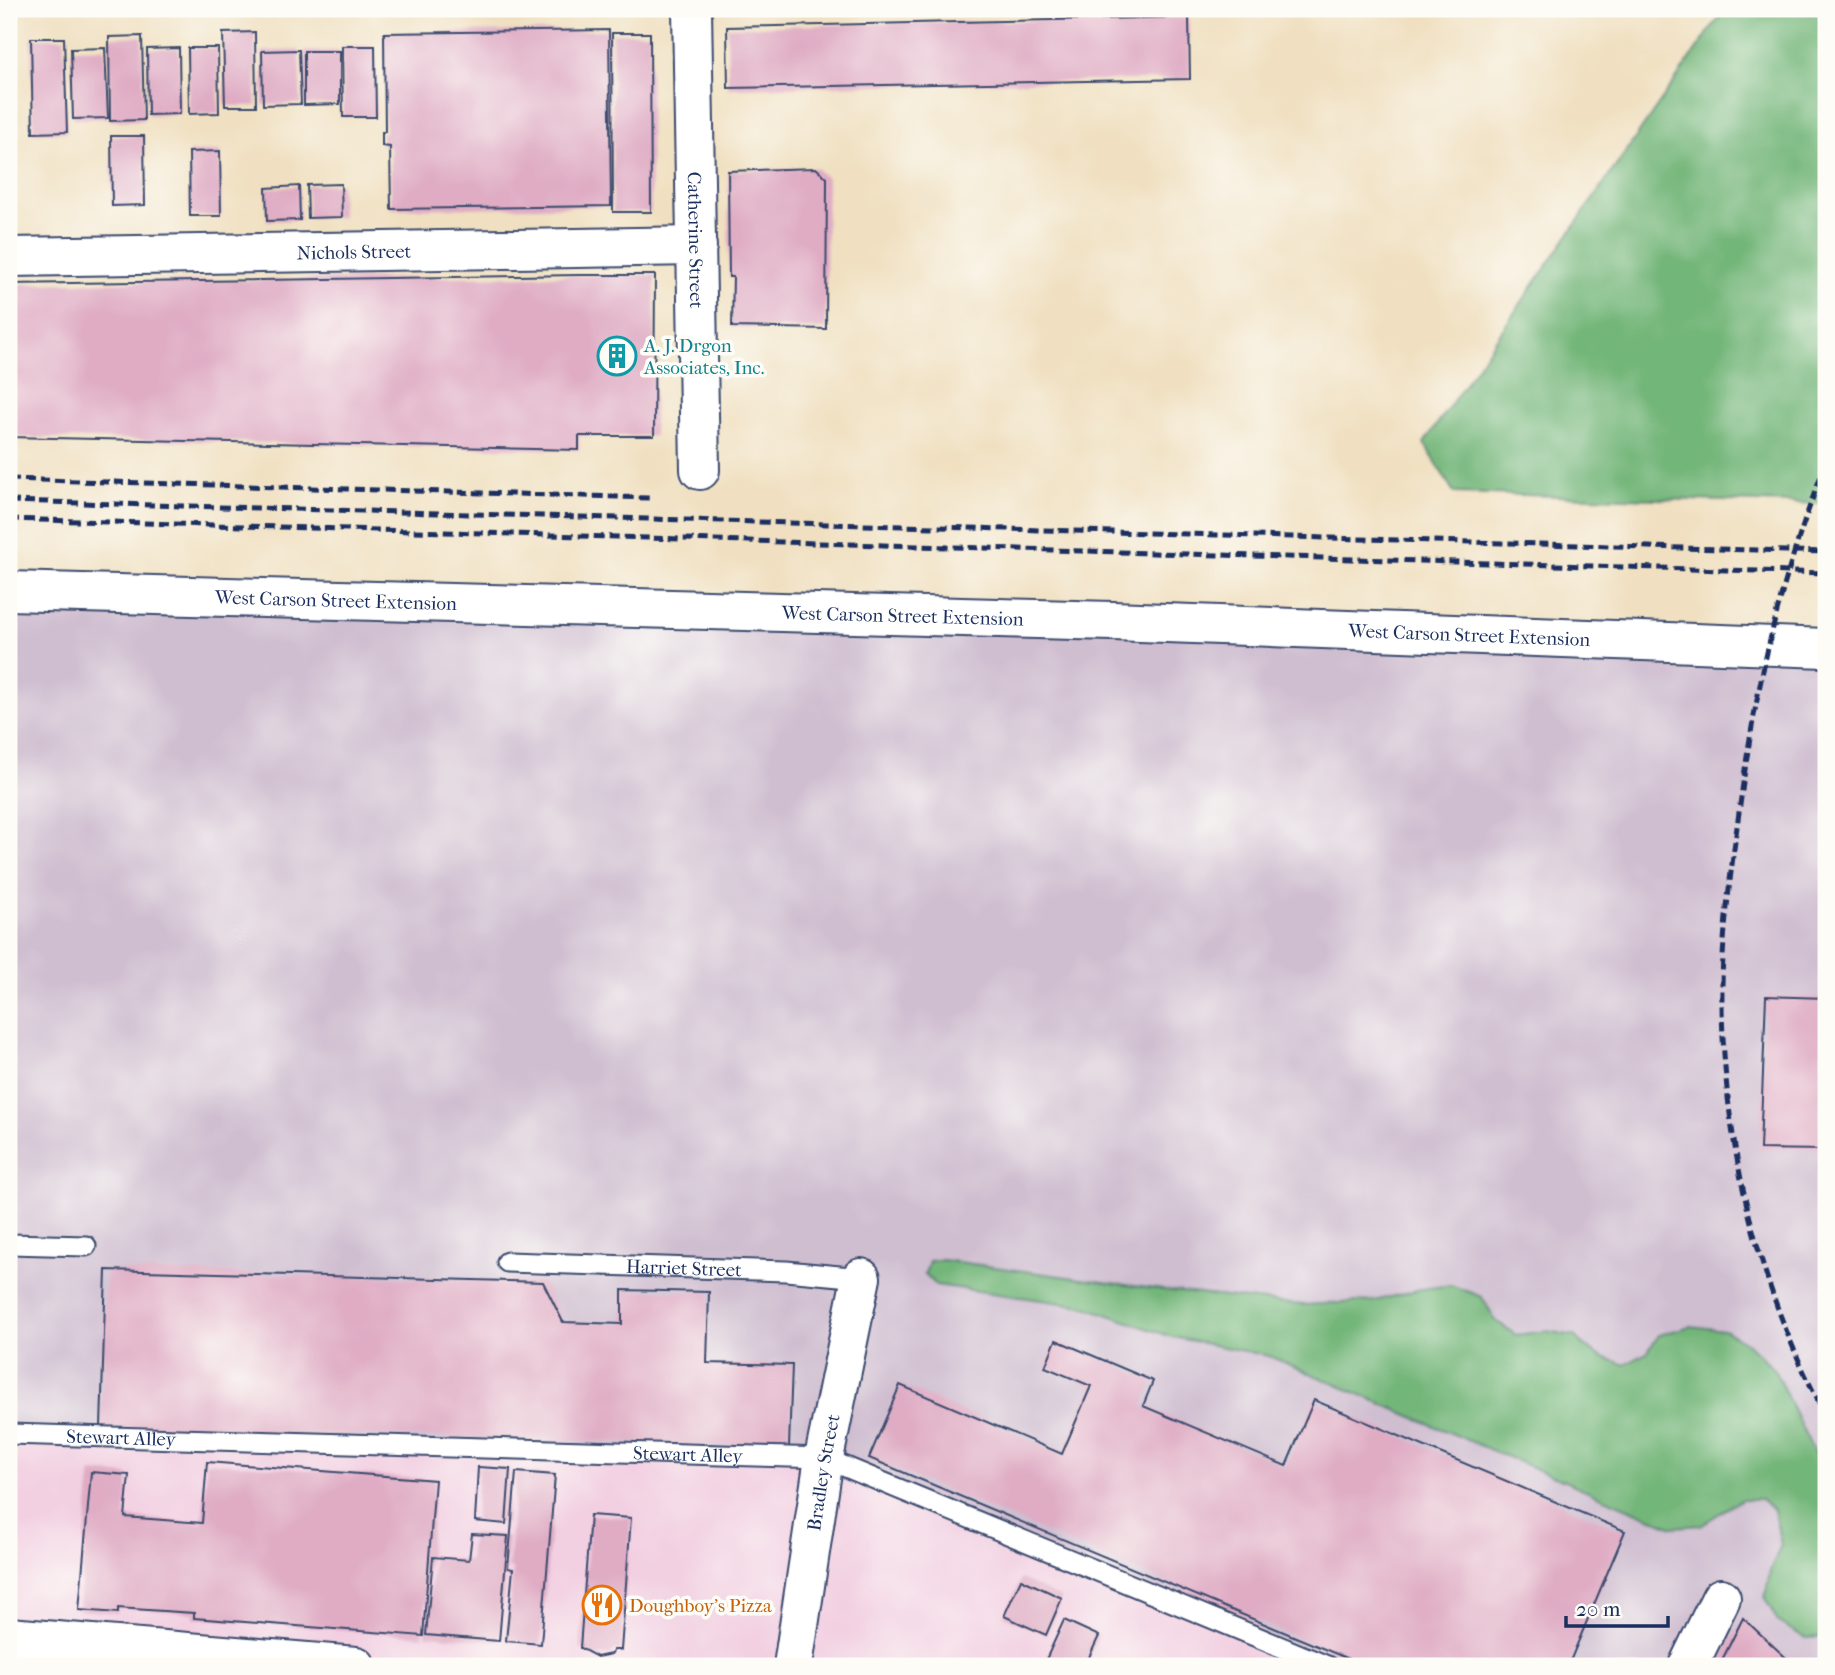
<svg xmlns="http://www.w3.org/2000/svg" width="1835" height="1675" viewBox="0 0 1835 1675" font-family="'IM FELL French Canon',serif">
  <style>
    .built { fill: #f2d0e2 }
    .industrial { fill: #cfbed0 }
    .forest { fill: #73b679; stroke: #47726c; stroke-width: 2 }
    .building { fill: #dfacc4 }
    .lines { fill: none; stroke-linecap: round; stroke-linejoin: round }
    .lane-casing { stroke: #3b4a6d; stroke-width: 23 }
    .street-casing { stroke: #3b4a6d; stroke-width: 42 }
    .secondary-casing { stroke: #3b4a6d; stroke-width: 42 }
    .primary-casing { stroke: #3b4a6d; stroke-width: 42 }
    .lane { stroke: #fff; stroke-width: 19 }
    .street { stroke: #fff; stroke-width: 38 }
    .secondary { stroke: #fff; stroke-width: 38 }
    .primary { stroke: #fff; stroke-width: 38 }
    .rail { stroke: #1b2f5e; stroke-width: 5; stroke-dasharray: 10 5; stroke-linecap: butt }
    .labels { text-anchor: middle; stroke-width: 7; stroke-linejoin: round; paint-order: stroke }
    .street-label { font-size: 19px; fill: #1b2f5e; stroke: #fdfcf7 }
    .culture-label { font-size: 19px; fill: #0d838f; stroke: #fdfcf7; text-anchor: start }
    .food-label { font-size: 19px; fill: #c56008; stroke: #fdfcf7; text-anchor: start }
  </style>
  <rect width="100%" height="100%" fill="#fdfcf7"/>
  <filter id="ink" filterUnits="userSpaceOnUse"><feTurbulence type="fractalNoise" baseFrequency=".0143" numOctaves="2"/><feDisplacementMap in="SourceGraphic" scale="14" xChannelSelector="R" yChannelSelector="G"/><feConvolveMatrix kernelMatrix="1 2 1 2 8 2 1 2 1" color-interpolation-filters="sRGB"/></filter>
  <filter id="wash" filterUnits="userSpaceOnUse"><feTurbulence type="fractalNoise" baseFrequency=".00686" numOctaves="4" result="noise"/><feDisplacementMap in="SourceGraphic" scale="28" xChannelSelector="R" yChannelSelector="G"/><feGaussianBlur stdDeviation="1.57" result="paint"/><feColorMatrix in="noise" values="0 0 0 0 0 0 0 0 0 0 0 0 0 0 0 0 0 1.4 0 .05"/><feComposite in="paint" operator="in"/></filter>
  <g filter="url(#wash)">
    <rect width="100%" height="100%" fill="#f0e0c1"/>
    <path class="built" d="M9,1434L824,1458L1327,1666H356L9,1637Z"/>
    <path class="industrial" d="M9,591L1826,648V1666H1327L824,1458L9,1434Z"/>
    <g class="forest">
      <path d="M1767,9H1826V504L1454,493L1424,443L1722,13Z"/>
      <path d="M943,1260L1163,1290L1303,1305L1375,1301L1421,1289L1451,1285L1482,1297L1495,1320L1516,1335L1547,1331L1574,1336L1597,1355L1625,1365L1647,1353L1659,1335L1690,1326L1724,1330L1748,1344L1774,1369L1817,1459L1826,1470V1637L1806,1638L1778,1622L1765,1598L1770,1571L1781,1545L1774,1510L1761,1499H1742L1701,1525L1673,1527L1269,1356L1172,1337L1083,1306L936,1285L925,1274L929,1261Z"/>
    </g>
    <g id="blocks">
      <g class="building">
        <path d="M1189,17L1190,79L728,88L727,27Z"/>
        <path d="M609,30L611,206L391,209L390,147L382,146V132H385L384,33Z"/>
        <path d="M255,32L256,106H225L223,33Z"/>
        <path d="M612,33H650L651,212H613Z"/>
        <path d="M142,36L144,120L110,121L109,37Z"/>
        <path d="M31,38H64L67,132L33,133Z"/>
        <path d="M342,46H375L376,117H343Z"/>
        <path d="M105,48L108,118L73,119L71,49Z"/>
        <path d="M179,48L180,114L148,115L147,49Z"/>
        <path d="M188,48H218L219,113L189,114Z"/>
        <path d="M299,50L301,104L263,105L262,51Z"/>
        <path d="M304,51H340V104L304,105Z"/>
        <path d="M111,136H144L145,205L112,206Z"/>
        <path d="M220,151L221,216H190L189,152Z"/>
        <path d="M816,168L827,178L826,329L732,327L733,277H729L728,171Z"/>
        <path d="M341,184L342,217L308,218L307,185Z"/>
        <path d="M299,186L300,220L267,221L266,188Z"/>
        <path d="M579,275H655L654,436H579V450L9,437V284Z"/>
        <path d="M1766,996L1826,998V1150L1760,1149Z"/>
        <path d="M106,1270L543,1282L563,1322L622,1324V1290L709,1292L707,1363L792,1365L789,1447L101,1427Z"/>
        <path d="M1056,1340L1153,1381L1143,1406L1286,1466L1314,1400L1625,1531L1568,1666H1365L869,1458L900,1385L1062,1454L1091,1386L1045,1367Z"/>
        <path d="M207,1462L435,1480L423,1636L194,1618V1613L118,1608V1613L79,1610L91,1472L129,1475L125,1517L202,1523Z"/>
        <path d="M478,1467L510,1469L506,1524L475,1521Z"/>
        <path d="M516,1472L555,1475L541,1644L506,1641L513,1569L508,1568Z"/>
        <path d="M590,1515L631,1518L621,1650H614L611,1654L597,1657L580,1648Z"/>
        <path d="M472,1534L508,1536L499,1641L426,1635L433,1557L469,1560Z"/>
        <path d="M1021,1579L1062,1598L1046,1635L1004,1616Z"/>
        <path d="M1743,1618L1795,1666H1719Z"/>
        <path d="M1064,1620L1099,1636L1085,1666H1043Z"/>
      </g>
    </g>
  </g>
  <g filter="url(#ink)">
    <use href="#blocks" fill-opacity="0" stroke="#3b4a6d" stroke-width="2"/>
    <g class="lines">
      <defs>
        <g id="lane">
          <path d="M9,1244L86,1246"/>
          <path id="s1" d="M507,1262L786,1271L861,1278"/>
          <path id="s2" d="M9,1434L824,1458L1327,1666"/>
        </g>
        <g id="street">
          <path id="s3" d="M692,9L700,470"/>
          <path id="s4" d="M9,257L697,246"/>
          <path d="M51,1666L54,1641"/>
          <path id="s5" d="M793,1666L824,1458L861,1278"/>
          <path d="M1688,1666L1721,1598"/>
        </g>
        <g id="secondary">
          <path id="s6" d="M9,591L1113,621L1826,648"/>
        </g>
        <path id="primary" d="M9,1637L356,1666"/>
      </defs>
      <use href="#lane" class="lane-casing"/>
      <use href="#street" class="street-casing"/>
      <use href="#secondary" class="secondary-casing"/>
      <use href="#primary" class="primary-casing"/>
      <use href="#lane" class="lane"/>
      <use href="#street" class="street"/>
      <use href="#secondary" class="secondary"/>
      <use href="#primary" class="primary"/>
      <g class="rail">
        <path d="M1826,463C1781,576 1756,684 1740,805C1731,871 1721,938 1722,1005C1724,1147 1759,1291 1826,1416"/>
        <path d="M9,479L651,498"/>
        <path d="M9,501L1826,552"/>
        <path d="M9,519L1826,573"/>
      </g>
    </g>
  </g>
  <defs>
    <symbol id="building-ring" viewBox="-11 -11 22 22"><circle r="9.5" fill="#fdfcf7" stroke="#0f9aa8" stroke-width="1.5"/><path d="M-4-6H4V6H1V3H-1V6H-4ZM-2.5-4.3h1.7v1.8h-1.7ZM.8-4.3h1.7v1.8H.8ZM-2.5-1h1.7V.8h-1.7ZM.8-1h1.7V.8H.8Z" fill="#0f9aa8"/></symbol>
    <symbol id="restaurant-ring" viewBox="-11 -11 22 22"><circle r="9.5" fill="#fdfcf7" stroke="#e8710a" stroke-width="1.5"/><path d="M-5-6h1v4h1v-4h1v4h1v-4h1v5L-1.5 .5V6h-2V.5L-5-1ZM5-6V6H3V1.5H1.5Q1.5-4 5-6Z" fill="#e8710a"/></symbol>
  </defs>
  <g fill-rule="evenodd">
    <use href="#building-ring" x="595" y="334" width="44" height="44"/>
    <use href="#restaurant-ring" x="580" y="1583" width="44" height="44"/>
  </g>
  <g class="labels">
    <g class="street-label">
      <text dy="7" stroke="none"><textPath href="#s3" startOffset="231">Catherine Street</textPath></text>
      <text dy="7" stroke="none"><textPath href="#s4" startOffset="345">Nichols Street</textPath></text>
      <text dy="7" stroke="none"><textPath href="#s6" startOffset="327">West Carson Street Extension</textPath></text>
      <text dy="7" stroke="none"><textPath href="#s6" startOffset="894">West Carson Street Extension</textPath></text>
      <text dy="7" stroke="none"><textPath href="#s6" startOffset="1461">West Carson Street Extension</textPath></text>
      <text dy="7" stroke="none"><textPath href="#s1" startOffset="177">Harriet Street</textPath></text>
      <text dy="7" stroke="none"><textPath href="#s2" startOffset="112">Stewart Alley</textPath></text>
      <text dy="7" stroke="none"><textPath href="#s2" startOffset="679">Stewart Alley</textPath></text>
      <text dy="7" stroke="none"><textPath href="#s5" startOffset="196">Bradley Street</textPath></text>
    </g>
    <g class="culture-label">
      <text x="644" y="352">A. J. Drgon<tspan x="644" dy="22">Associates, Inc.</tspan></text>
    </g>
    <g class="food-label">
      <text x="629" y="1612">Doughboy's Pizza</text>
    </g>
  </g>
  <rect width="1835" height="1675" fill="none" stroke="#fdfcf7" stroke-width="35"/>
  <path d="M1566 1616v10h102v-10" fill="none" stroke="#1b2f5e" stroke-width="3.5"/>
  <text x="1576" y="1616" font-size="21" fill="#1b2f5e" stroke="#fdfcf7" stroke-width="5" paint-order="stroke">20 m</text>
</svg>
